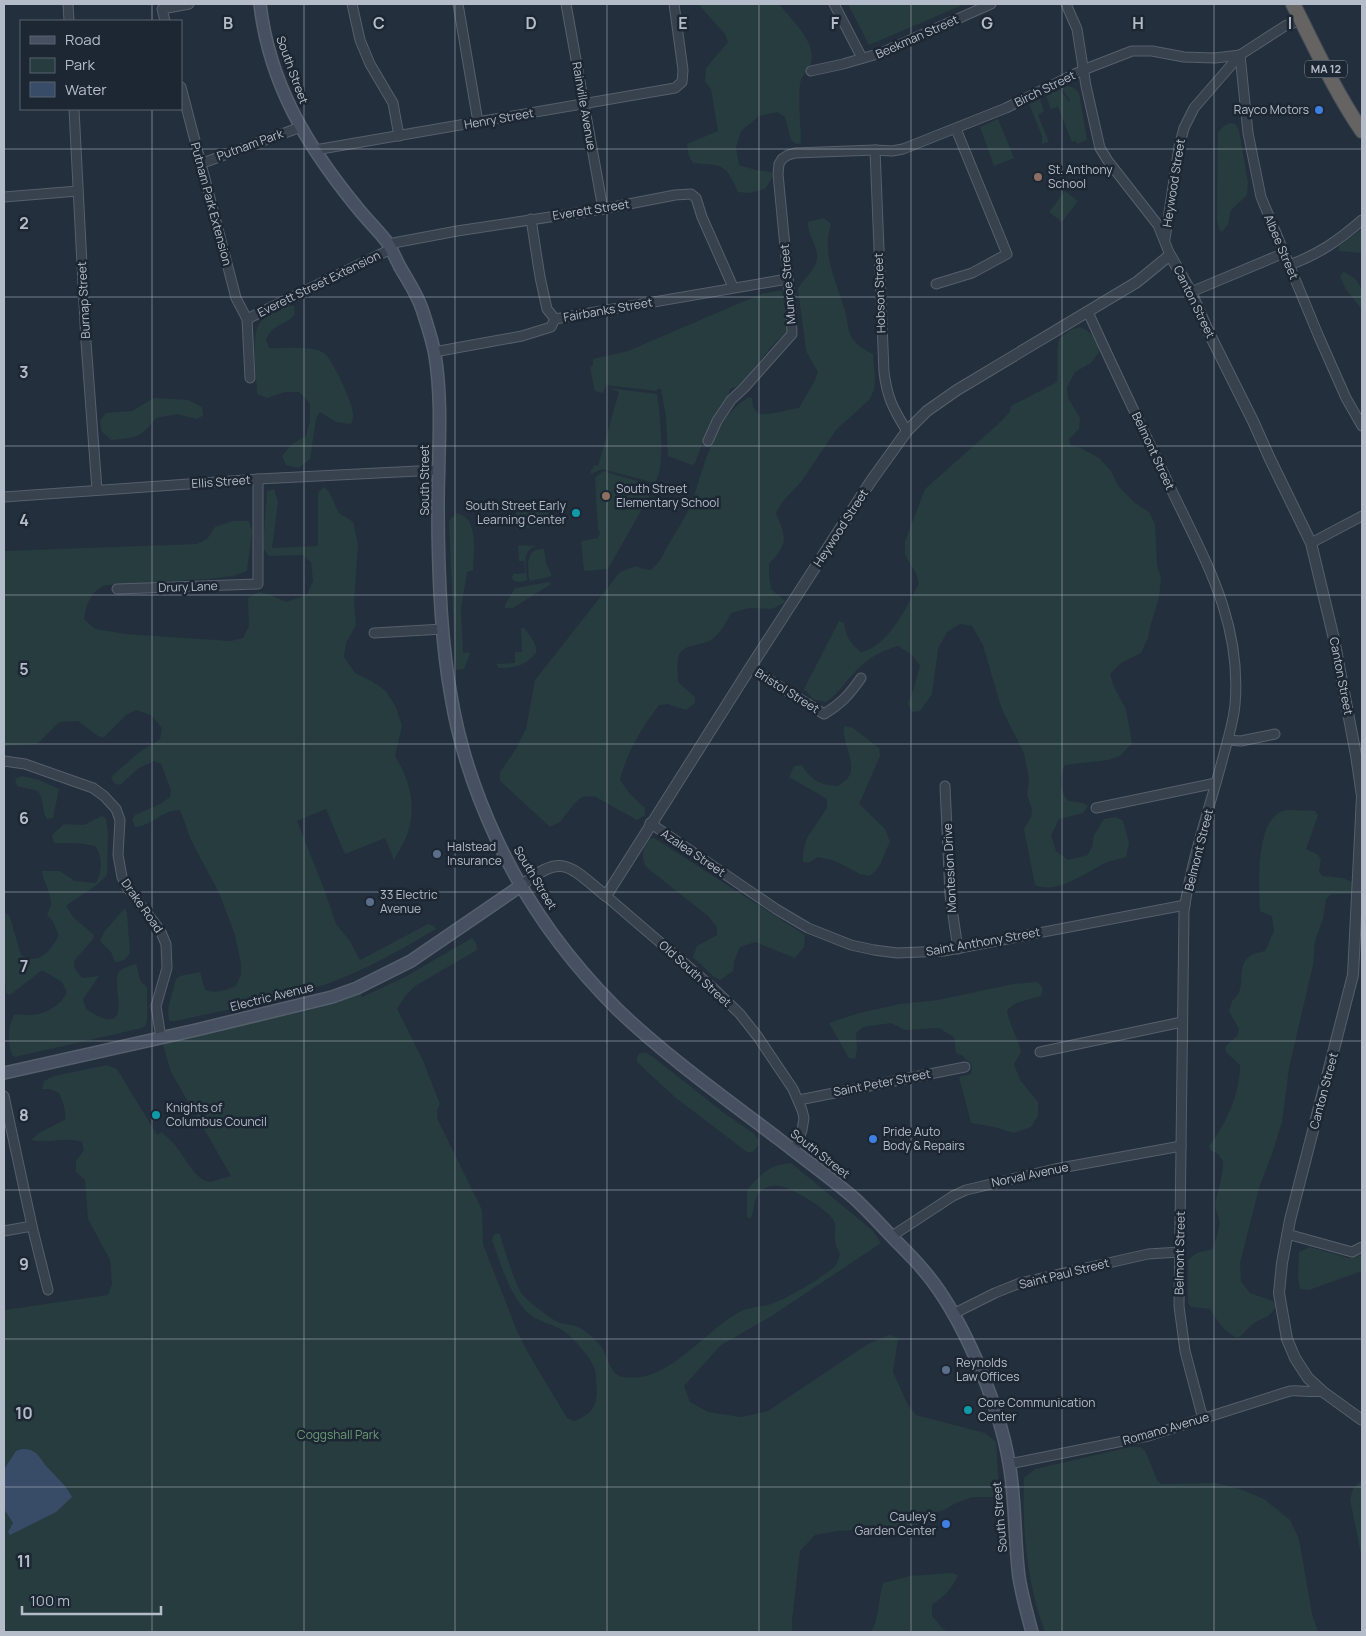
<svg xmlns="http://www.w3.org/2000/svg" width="1366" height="1636" viewBox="0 0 1366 1636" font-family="Manrope,sans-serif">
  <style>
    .green { fill: #263c3f }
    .water { fill: #394c67 }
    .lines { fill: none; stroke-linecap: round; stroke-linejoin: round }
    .minor-casing { stroke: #565f6c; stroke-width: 11 }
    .tertiary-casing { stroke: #565f6c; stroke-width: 12 }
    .secondary-casing { stroke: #565f6c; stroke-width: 14 }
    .trunk-casing { stroke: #434c59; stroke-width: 16 }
    .minor { stroke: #38414e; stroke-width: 9 }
    .tertiary { stroke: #38414e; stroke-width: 10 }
    .secondary { stroke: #465061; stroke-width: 11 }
    .trunk { stroke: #656462; stroke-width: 14 }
    .grid { fill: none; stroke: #b4bcc9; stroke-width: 1; stroke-opacity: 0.55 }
    .shop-dot { fill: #3f7fe0; stroke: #1d2633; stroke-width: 2 }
    .education-dot { fill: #8d6e63; stroke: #1d2633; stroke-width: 2 }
    .culture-dot { fill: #0f9aa8; stroke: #1d2633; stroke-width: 2 }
    .service-dot { fill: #5c6f8a; stroke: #1d2633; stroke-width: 2 }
    .labels { text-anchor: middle; stroke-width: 5; stroke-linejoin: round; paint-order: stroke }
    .shield { fill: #1d2633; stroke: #878f9c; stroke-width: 1 }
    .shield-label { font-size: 11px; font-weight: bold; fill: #b4bcc9 }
    .street-label { font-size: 12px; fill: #b4bcc9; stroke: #1d2633 }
    .poi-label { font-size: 12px; fill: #b4bcc9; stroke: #1d2633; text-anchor: start }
    .park-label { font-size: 12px; fill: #6b9a76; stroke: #1d2633 }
    .grid-label { font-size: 16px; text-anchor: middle; font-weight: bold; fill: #b4bcc9; stroke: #1d2633; stroke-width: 5; stroke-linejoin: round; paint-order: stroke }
  </style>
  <rect width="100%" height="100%" fill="#242f3e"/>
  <g class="green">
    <path d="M698,4H779C790,18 817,42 811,63C810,69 803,74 801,80C797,93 801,128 801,143L796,144L791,140L785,117L777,112L759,116L741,131L736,148L739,165L756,170L771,172L772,178L765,189L749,193L738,192C725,162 723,166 693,163L689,156L687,144L718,131L711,89L705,82L706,68L728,42L725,34Z"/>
    <path d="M848,4H965L869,45Z"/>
    <path d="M1068,86L1074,88L1079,93L1087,140L1077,144L1076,141L1072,142L1058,107L1051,109L1046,96L1060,89L1069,102L1070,101L1062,88Z"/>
    <path d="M1040,99L1044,111L1038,115L1049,142L1042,144V136L1029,104Z"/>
    <path d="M998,119L1014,158L994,166L980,127Z"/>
    <path d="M1230,123L1235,124L1239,130L1248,183L1247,195L1231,210L1228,224L1222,232L1219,230L1217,219L1218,132L1224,126Z"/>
    <path d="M1065,191L1078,201L1062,222L1049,212Z"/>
    <path d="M824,218L831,224C821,255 837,282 845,311C848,320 847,331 852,338C857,346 865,350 873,354L875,379L874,390L869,400L836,430L801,482L783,501L776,513C787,539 788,544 769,564V576L771,589L786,602L772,609L749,608L731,613C726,623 721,633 712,639C702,647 682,642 678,658C677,665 678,675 678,682L695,697V703L686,710L668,704L659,705C642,728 627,751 620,780L630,794L645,808V815L637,820L594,796L582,797L573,805L560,822L550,827L500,781V772L516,749L526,729L535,680L620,572L636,566L643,569L650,570C660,564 664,552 670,542C676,531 684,520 689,509C705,470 710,420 749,397L752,398L753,406L758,414C773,415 785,410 799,408L814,382L818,372L806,351L798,289C802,280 812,273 816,263C821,247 807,237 808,222Z"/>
    <path d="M1362,229V253L1339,251V246Z"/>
    <path d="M1344,272C1364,282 1362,290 1362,310L1345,288L1340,276Z"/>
    <path d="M782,290L788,330L771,347L741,385L730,389L727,400L706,434L695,463L692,465L668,456L666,417L661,389H657V391L606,385L603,393L595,391L590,367L593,366V359L628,351L761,294Z"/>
    <path d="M287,306H294L295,314C285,326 274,323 266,339L269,348C283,349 312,345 324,353C332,358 352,402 353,413C354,416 352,421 351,424L336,422L320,412L316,419L310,459L299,468L286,465L282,456L291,445L306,436L310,421V403L299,392H285L267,398L257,394C257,378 251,340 258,326C263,316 277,311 287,306Z"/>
    <path d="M1080,327C1091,331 1098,340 1099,352L1091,363L1075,372L1067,387L1068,398L1080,418L1079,429L1069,439L1071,446L1081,448L1099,458L1111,471L1118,486L1135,503L1149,512L1155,524L1157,565L1161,578L1159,598L1151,623L1148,638L1141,653L1121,663L1110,674L1114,687L1126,709L1132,743L1120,756L1108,760L1065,765C1058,776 1060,791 1068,801L1083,803L1088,806L1083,813L1059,819L1051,835L1056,851L1068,860L1088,855L1092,847L1094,835L1104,819L1116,817L1123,821L1129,843L1126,857C1120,859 1113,860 1107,862C1087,872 1057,895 1035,885L1024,829L1031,817L1032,809L1027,795L1029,778L1024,753L1001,707L983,645L972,626L960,624L947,632L938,649L932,694L920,711L912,712L908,703L914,688L920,666L912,655L898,646C884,650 872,656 861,666C848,677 840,693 826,702L813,699L804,689L839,621L844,623C846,637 850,643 861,652C887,648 908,605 919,583L916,573L905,555V541L925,489L996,426L1010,412L1011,406L1057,382C1058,367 1056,353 1059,339L1070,330Z"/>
    <path d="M608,388L657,394C660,415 666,466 655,483L602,469L591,474V470L593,469L594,465L598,466L619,392Z"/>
    <path d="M154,398L188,400L202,407L203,416L196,419L177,414L156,418C139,439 138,437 111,440L102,432L100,421L106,413L132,411Z"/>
    <path d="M603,471L651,485L652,491L608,569L584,571L581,541L598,538L600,532L598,530L595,478Z"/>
    <path d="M324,487L329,492L339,513L353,522L358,544L354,603L356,625L346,643L344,657L355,673L373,682L386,691L396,707L402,726L395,756C409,779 417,805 408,832C405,841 399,851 394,860L385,838L345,854L326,809L297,821L324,889L336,924L350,941L360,960L428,924L434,926L436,929C401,950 365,970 327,984C277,1001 226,1010 175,1021H169L168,1008L176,979L180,976L200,972L205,990C216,994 226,990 236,986L241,974V964L235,935L219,893L191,840L180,810C162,810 152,826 135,827L132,820L135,815L160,804L170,797L171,790L161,764L154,761L139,768L120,785L114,783L111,777L138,753L160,739L162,728L151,715L136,710L126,715L104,737L98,736L78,721L59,722L37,744L4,746V551L197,544L207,539L215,527L233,521H249L252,532L247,571L233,576L209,579L105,585C91,592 86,603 84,619L95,629L125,634L231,641L243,638L249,626L248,598L258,592L268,594L286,602L307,595L313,581L311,562L302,555L269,556L263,548L267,491L274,489L278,502L272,548L318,546V492Z"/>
    <path d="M521,500L536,510L548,512V525L517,529L516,511H522Z"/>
    <path d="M455,513C479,515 474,552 473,570L467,572L461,608L463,653L469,652L470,654L464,669L456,670L455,658L449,522L451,518L455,516Z"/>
    <path d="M518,545L536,546C521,551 526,567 527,580L520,582L514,581L511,576H513V574L525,573L524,561H519Z"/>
    <path d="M544,549L546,563L552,576L530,581L529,579C528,565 525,548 544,549Z"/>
    <path d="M549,582L551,584L513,608H505V605L515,588Z"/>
    <path d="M521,628H524C529,635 538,644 536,653C525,666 515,668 499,668L496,664L515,663V652H522Z"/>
    <path d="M844,726L853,728L879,748L880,756L859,804L885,829L890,842C883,855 882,868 869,876L860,874L835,861L818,857L808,863L803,862V853L807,838L827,808V799L789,777L794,766L802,765C810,780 822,786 838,786C841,783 846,781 848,778C858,763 841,742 844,726Z"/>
    <path d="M22,776L39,780L59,789L53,818L47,819C41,809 45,802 38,791L17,786L15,781L17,778Z"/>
    <path d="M1287,810L1315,811L1318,815L1306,849L1318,855L1321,860L1319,871L1322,876L1343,878L1353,883L1354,889L1352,894H1331L1326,899L1323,919L1315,941L1313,965L1289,1068L1282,1122L1273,1151L1259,1188L1240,1263L1241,1282L1250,1293L1273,1301L1276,1306C1271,1318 1262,1317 1253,1324C1246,1329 1245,1334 1237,1338C1224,1331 1217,1321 1210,1309L1191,1307L1188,1303V1260L1197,1253L1213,1249C1215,1241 1221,1227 1219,1219C1217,1211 1214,1209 1216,1200C1219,1187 1223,1175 1223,1161L1218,1154L1210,1150L1209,1146C1226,1124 1240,1094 1240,1065L1226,1052L1225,1047L1238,1035L1239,1029L1229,1011L1232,1001C1249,988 1234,968 1250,956C1254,953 1261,952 1265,951L1274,931L1272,916L1260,911C1259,887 1256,831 1276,815C1279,812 1283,811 1287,810Z"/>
    <path d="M102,816L106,819L108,832L107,875C96,888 80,895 66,906L73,917L94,935L93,939L74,961L75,969L82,978L99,976L83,999L86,1009C91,1012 97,1016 103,1018C131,1027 111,983 119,972C122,968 131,965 136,964L141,982L147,987V1021L145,1026L142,1028L15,1057L12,1055C8,1042 7,1028 14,1015C20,1014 24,1015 30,1015C44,1015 61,1006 67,992L62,982L42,970L10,995L6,993L4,969V913H6L10,917L21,955C39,967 52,949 59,935L52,920L47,915C48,912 51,907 51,903C51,892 43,882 42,871H60L75,881L96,883C102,872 103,856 95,846L78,843H54L52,835L64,824L84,825Z"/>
    <path d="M654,838L805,935L804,947L795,958L755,942L740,947L734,961L733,971L720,980L713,976L693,957L697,946L717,935V927L708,916L646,867C640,855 643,850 649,839Z"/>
    <path d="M125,908L127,913L130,953C126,959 123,962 115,962L111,952L100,941L104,932Z"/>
    <path d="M472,938L476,943L477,950L415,986L406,995L397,1009L423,1061L440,1104L437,1110L438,1120L482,1210L483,1244L517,1331L531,1358L567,1418L574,1421C594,1414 599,1402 596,1382C596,1378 596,1371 594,1367C591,1358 573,1338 565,1332C553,1323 538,1323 527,1312C509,1294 501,1264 492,1240L494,1234H500C505,1251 513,1280 522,1294C526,1300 551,1319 558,1322C568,1326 576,1323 586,1332C591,1336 598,1342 602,1348C608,1357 610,1375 623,1377C666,1385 703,1333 736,1314C746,1307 757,1307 768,1305C782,1302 827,1275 836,1265C838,1262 839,1257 840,1254C838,1250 835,1245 835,1240C834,1234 837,1227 834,1221C829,1210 792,1188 780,1186C773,1185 767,1186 762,1190C753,1197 755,1209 751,1218L747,1217V1190C761,1174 768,1165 791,1163L873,1231L881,1243L770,1317L721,1345L684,1386L690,1402L708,1412L741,1417L768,1411L868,1344L889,1335L898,1338L893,1372L908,1405L916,1415L985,1433L996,1442L999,1490L995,1497H973L956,1503L944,1510L929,1514L916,1525L838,1531L815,1535L800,1551L792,1620V1632H4V1303L5,1310L108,1295L112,1284L110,1260L88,1219L85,1180L76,1172V1161L84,1150L82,1142C65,1136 48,1144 31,1140L39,1133L66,1119L64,1106L59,1093L50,1089H42L44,1081L54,1076L107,1065L117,1069L157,1135L162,1132L175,1145L194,1172L203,1180L210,1182L231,1176L171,1072L161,1038L357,988L362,997L405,977Z"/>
    <path d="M1037,982L1043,988L1041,996L1016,1003L1007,1010C1009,1025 1018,1037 1021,1052L1014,1064L1020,1080L1038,1102V1116L1031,1127L1014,1133L994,1127L971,1123L959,1077L971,1074L972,1066L963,1056L956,1053L954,1037L939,1028L905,1030L891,1023L863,1027L856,1033L857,1049L855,1059L849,1058L829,1023L859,1013L900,1004L938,1000L1013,984Z"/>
    <path d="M640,1053H646L653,1057L724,1113L753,1133L759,1140L758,1146L752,1152H747L676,1098L637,1062V1057Z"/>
    <path d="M1310,1247L1348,1258L1362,1255V1271L1309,1290L1300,1289L1298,1277L1299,1252Z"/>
    <path d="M1130,1447H1140L1145,1450L1157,1480L1161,1484L1216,1483L1240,1489L1264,1499L1290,1520L1299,1539L1312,1614L1318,1632H1045C1027,1585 1022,1529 1024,1478L1035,1469Z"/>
    <path d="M1362,1480V1559L1350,1499L1353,1489Z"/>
    <path d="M952,1573L958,1575C953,1588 943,1597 932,1605V1616L943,1629L949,1632H871C880,1618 878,1599 883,1583L910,1576Z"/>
  </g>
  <path class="water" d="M22,1449C38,1448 40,1460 49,1469C59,1480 65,1484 72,1497L56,1512L10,1535L8,1532L13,1523L4,1509V1474L5,1468L16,1451Z"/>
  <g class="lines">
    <defs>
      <g id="minor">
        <path d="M68,4L69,21"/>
        <path d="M352,4L360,40L370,64L393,103L399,136"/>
        <path d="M458,4L478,122"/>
        <path d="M566,4L603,209"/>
        <path d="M834,4L862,58"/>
        <path d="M1066,4L1077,29L1086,86L1100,148L1108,161L1158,225L1170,255"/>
        <path d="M165,21L162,9L189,4"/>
        <path d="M1240,55L1248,133L1261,197L1319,337L1346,398L1362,426"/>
        <path d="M811,71L843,64L881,53L991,4"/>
        <path d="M181,87L236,298L247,319L250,378"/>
        <path d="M74,109L86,342L97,490"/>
        <path d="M315,150L675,88L682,82L683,70L674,4"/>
        <path d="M875,150L884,372C887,397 893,409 907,431"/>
        <path d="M200,164L301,127"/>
        <path d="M4,197L78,191"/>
        <path d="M531,219L540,277L547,309L555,319"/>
        <path d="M1165,239L1179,147L1184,128L1194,108L1240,55"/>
        <path d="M388,244L457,231L603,209L675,195L691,194L696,198L702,217L733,287"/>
        <path d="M1289,265C1318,255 1339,240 1362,220"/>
        <path d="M936,284L972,273L1007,254L956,129"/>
        <path d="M1191,292L1284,253"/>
        <path d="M1088,312C1115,372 1144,431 1172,491C1206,562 1242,623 1235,705C1233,725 1226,745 1221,765C1208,813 1191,861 1184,911L1179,1306L1185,1351L1203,1419"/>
        <path d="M247,319L391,249"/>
        <path d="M434,352L522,336L551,327L555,319L787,279"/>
        <path d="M708,441L717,421L731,400L744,388L792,334L791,309L778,174L779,164L782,159L788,155L795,153L875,150L892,151L903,149L1006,108L1083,70L1132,51H1152L1184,57L1215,58L1240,55L1285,26L1301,20"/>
        <path d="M4,497L258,479L438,470"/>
        <path d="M1311,543L1362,516"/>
        <path d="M117,589L258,584V479"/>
        <path d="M374,633L443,629"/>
        <path d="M750,668L824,714C842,703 849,695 861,678"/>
        <path d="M1228,740L1241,741L1275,734"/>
        <path d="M4,761L25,764L93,788L104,796L116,809L120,820L118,855L122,877L127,887L160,930L166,944L167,968L156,1006L161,1038"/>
        <path d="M945,786L950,895L958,949"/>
        <path d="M1096,808L1216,783"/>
        <path d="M650,823L776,909L808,928L851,945L874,950L897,953L944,951L1185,905"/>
        <path d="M606,896L712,987L740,1014L758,1037L793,1089L802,1110L804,1118L802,1130L794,1152"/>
        <path d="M1040,1052L1182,1022"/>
        <path d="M4,1096L32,1226L48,1290"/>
        <path d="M799,1100L965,1067"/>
        <path d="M4,1231L32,1226"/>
        <path d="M1287,1234L1352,1252L1362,1247"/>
        <path d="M892,1236L953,1196L966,1190L1055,1169L1181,1146"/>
        <path d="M953,1314L995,1293L1020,1283L1148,1254L1180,1252"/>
        <path d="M1009,1464L1148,1436L1290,1391C1301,1390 1311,1393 1322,1391"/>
      </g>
      <path id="tertiary" d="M522,885C563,852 569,866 606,896L750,668L871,481L907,431L927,411L957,390L1137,282L1170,255L1191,292L1208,331L1253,421L1270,459L1311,543L1334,639L1356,755L1362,796L1353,975L1290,1220L1282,1263L1279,1293L1287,1339L1295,1358L1308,1378L1322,1391L1362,1420"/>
      <g id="secondary">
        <path d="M260,4C269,83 307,146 356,206C366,219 378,230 387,242C392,250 396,259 400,267C408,281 417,294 422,309C427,324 432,339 435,355C443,404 438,456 438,506C438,567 440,636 451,696C459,745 476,795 497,840C526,902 569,961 617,1009C667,1057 725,1098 780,1140C804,1159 831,1178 854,1198C868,1211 881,1225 894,1239C910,1255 925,1270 938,1289C969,1334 1000,1409 1009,1463C1016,1501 1014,1539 1019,1577C1022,1596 1027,1614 1032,1632"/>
        <path d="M4,1073L196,1030L332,997L357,988L411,961L522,885"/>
      </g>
      <path id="trunk" d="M1293,4C1315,47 1335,92 1362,131"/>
    </defs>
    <use href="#minor" class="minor-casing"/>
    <use href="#tertiary" class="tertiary-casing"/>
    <use href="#secondary" class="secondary-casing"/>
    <use href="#trunk" class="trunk-casing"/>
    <use href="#minor" class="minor"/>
    <use href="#tertiary" class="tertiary"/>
    <use href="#secondary" class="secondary"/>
    <use href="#trunk" class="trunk"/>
  </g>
  <path class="grid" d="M152,4V21M304,4V1632M455,4V1632M607,4V1632M759,4V1632M911,4V1632M1062,4V1632M1214,4V1632M152,109V1632M4,149H1362M4,297H1362M4,446H1362M4,595H1362M4,744H1362M4,892H1362M4,1041H1362M4,1190H1362M4,1339H1362M4,1487H1362"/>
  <g class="shop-dot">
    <circle cx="1319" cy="110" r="5"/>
    <circle cx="873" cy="1139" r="5"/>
    <circle cx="946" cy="1524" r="5"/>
  </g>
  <g class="education-dot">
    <circle cx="1038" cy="177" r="5"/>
    <circle cx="606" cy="496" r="5"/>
  </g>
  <g class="culture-dot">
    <circle cx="576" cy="513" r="5"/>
    <circle cx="156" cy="1115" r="5"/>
    <circle cx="968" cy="1410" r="5"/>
  </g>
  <g class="service-dot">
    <circle cx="437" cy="854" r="5"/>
    <circle cx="370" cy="902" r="5"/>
    <circle cx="946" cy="1370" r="5"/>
  </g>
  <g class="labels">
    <rect class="shield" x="1305" y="60.5" width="42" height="17" rx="4"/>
    <g class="shield-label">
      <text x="1326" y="73">MA 12</text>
    </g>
    <g class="street-label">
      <text transform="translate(917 37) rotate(-24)" y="4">Beekman Street</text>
      <text transform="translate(292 70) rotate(70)" y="4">South Street</text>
      <text transform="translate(1045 89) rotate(-26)" y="4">Birch Street</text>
      <text transform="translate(584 106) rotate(80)" y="4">Rainville Avenue</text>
      <text transform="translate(499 119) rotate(-10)" y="4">Henry Street</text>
      <text transform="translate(250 145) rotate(-20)" y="4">Putnam Park</text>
      <text transform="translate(1174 183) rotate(-81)" y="4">Heywood Street</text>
      <text transform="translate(211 204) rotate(75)" y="4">Putnam Park Extension</text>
      <text transform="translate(591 210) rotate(-9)" y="4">Everett Street</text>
      <text transform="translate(1281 247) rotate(67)" y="4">Albee Street</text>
      <text transform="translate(319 284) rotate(-26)" y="4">Everett Street Extension</text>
      <text transform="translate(788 284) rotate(-95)" y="4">Munroe Street</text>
      <text transform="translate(880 293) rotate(-92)" y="4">Hobson Street</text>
      <text transform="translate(84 300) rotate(-93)" y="4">Burnap Street</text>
      <text transform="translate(1194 302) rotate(64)" y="4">Canton Street</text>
      <text transform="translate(608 310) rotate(-10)" y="4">Fairbanks Street</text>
      <text transform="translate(1153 451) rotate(65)" y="4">Belmont Street</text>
      <text transform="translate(425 480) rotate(-90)" y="4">South Street</text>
      <text transform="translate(221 482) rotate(-4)" y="4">Ellis Street</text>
      <text transform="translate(841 528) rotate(-57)" y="4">Heywood Street</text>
      <text transform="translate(188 587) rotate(-2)" y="4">Drury Lane</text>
      <text transform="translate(1341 676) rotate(79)" y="4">Canton Street</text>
      <text transform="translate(787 691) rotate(32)" y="4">Bristol Street</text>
      <text transform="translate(1199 850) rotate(-76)" y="4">Belmont Street</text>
      <text transform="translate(693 853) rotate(34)" y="4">Azalea Street</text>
      <text transform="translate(950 868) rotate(-93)" y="4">Montesion Drive</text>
      <text transform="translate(535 878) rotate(59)" y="4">South Street</text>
      <text transform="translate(142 906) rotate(55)" y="4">Drake Road</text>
      <text transform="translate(983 942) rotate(-10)" y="4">Saint Anthony Street</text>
      <text transform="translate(695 974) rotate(42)" y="4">Old South Street</text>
      <text transform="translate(272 997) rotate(-14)" y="4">Electric Avenue</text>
      <text transform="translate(882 1083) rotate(-11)" y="4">Saint Peter Street</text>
      <text transform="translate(1324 1091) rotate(-75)" y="4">Canton Street</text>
      <text transform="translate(820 1154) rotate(38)" y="4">South Street</text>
      <text transform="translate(1030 1175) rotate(-12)" y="4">Norval Avenue</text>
      <text transform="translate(1180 1253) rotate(-89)" y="4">Belmont Street</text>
      <text transform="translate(1064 1274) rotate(-14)" y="4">Saint Paul Street</text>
      <text transform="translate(1166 1429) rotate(-16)" y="4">Romano Avenue</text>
      <text transform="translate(1000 1517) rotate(-95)" y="4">South Street</text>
    </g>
    <g class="poi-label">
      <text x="1309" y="114" text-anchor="end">Rayco Motors</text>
      <text x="1048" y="174">St. Anthony<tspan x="1048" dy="14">School</tspan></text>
      <text x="616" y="493">South Street<tspan x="616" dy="14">Elementary School</tspan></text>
      <text x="566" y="510" text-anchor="end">South Street Early<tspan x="566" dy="14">Learning Center</tspan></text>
      <text x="447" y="851">Halstead<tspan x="447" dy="14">Insurance</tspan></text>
      <text x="380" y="899">33 Electric<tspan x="380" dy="14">Avenue</tspan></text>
      <text x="166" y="1112">Knights of<tspan x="166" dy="14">Columbus Council</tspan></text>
      <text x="883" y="1136">Pride Auto<tspan x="883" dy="14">Body &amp; Repairs</tspan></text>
      <text x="956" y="1367">Reynolds<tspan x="956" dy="14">Law Offices</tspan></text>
      <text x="978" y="1407">Core Communication<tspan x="978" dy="14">Center</tspan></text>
      <text x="936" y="1521" text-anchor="end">Cauley's<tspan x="936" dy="14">Garden Center</tspan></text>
    </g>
    <g class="park-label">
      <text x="338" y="1439">Coggshall Park</text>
    </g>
  </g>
  <g class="grid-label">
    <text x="228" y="29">B</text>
    <text x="379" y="29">C</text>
    <text x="531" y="29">D</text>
    <text x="683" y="29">E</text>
    <text x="835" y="29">F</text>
    <text x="987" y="29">G</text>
    <text x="1138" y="29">H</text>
    <text x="1290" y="29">I</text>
    <text x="24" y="229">2</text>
    <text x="24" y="378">3</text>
    <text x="24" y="526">4</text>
    <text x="24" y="675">5</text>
    <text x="24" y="824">6</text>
    <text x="24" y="972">7</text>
    <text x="24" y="1121">8</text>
    <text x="24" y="1270">9</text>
    <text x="24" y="1419">10</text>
    <text x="24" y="1567">11</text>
  </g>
  <rect width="1366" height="1636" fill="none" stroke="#b4bcc9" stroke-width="10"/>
  <rect x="20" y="20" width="162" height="90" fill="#1d2633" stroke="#59626f"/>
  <rect x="30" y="36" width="25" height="8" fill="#465061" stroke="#59626f"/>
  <text x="65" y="45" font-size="15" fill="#b4bcc9">Road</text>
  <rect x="30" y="58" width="25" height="15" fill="#263c3f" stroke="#59626f"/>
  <text x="65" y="70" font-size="15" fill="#b4bcc9">Park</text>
  <rect x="30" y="82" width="25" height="15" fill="#394c67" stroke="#59626f"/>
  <text x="65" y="95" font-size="15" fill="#b4bcc9">Water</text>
  <path d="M22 1606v8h139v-8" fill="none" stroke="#b4bcc9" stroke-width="2.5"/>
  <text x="30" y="1606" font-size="15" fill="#b4bcc9" stroke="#1d2633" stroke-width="4" paint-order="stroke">100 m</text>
</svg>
